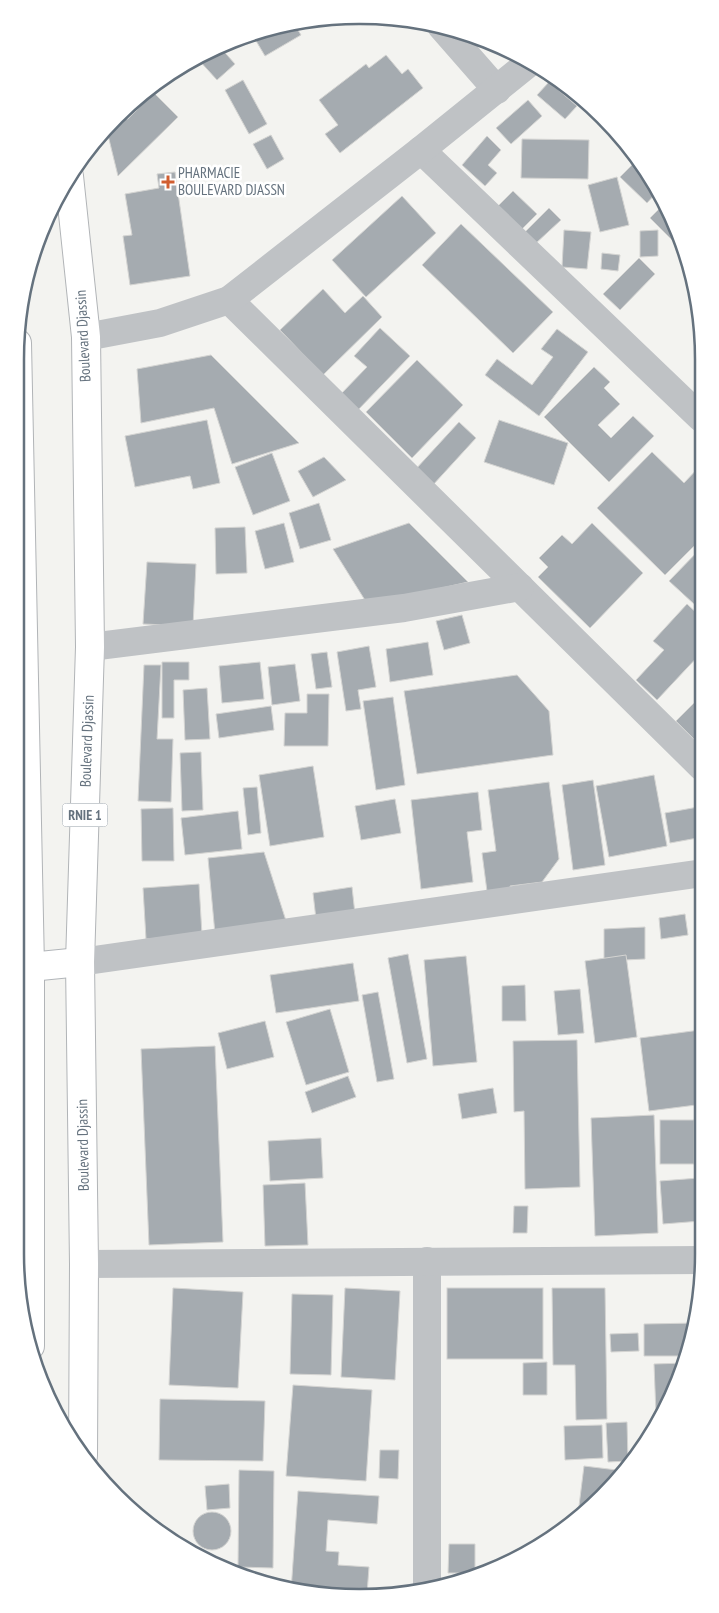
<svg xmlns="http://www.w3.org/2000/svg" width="719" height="1613" viewBox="0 0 719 1613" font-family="'PT Sans Narrow',sans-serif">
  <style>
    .building { fill: #a5abb0; stroke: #d4d4d2 }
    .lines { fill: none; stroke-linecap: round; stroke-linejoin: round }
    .secondary-casing { stroke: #b1b5b9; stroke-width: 30 }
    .highway-casing { stroke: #b1b4b7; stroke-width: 30 }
    .street { stroke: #bfc2c5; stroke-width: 28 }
    .secondary { stroke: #fff; stroke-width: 28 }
    .highway { stroke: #fff; stroke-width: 28 }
    .poi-dot { fill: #d15e31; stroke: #fff; stroke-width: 2 }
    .labels { text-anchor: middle; stroke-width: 5; stroke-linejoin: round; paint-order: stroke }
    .shield { fill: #fff; stroke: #939ca5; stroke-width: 1 }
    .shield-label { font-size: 14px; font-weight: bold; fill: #65727e }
    .poi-label { font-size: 15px; fill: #65727e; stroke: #fff; text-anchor: start }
    .street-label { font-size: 15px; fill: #65727e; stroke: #fff }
    .rim { fill: none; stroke: #65727e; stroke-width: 2.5 }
  </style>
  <rect width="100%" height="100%" fill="#f3f3f0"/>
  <g class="building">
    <path d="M293,22L301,35L265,56L252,34Z"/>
    <path d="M219,46L235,64L217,80L197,58Z"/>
    <path d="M386,55L402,74L408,69L423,88L340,153L325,134L338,125L319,100L366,64L369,68Z"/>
    <path d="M243,80L267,124L249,134L225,90Z"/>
    <path d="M549,82L577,106L565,119L537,95Z"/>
    <path d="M154,93L178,117L118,176L106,127L114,118L128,119Z"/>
    <path d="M528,100L542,116L511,144L496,128Z"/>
    <path d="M271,135L284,159L267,169L253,144Z"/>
    <path d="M487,136L501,150L488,165L497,173L485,186L462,165Z"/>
    <path d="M522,139L589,140L588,179L521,178Z"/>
    <path d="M638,159L657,192L647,203L620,177Z"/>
    <path d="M175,172L190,276L130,285L123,236L132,235L125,194L159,188L157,174Z"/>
    <path d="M617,177L629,225L600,232L588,185Z"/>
    <path d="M513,191L537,214L522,229L498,206Z"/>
    <path d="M402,196L436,233L366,297L332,260Z"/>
    <path d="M662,206L669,212L678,227L679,234L673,241L650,218Z"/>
    <path d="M549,208L561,220L535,244L524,233Z"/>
    <path d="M461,224L553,312L513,353L422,265Z"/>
    <path d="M564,230L591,232L587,269L562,267Z"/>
    <path d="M658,230V256L640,257V231Z"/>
    <path d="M602,253L620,255L618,271L601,269Z"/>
    <path d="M639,258L655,274L620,310L603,294Z"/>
    <path d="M323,289L345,313L363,296L382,317L323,375L280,330Z"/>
    <path d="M380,328L410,356L356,412L339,396L367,367L354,356Z"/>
    <path d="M557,329L588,352L539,416L485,375L497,359L532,385L553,357L541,349Z"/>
    <path d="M211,355L299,443L232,464L214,408L141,423L137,369Z"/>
    <path d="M417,360L463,405L412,458L366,412Z"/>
    <path d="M594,367L610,382L604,388L620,404L598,425L611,438L633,416L654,436L609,482L544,417Z"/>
    <path d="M207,420L220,483L193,489L190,476L135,487L125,436Z"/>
    <path d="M499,420L568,443L554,485L484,462Z"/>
    <path d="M459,422L476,438L432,486L415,470Z"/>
    <path d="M652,452L684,483L700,466L701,467L702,538L665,575L597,508Z"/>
    <path d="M272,453L290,501L253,515L235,467Z"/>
    <path d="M324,457L346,480L313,497L298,471Z"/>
    <path d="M319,503L331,540L300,549L289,513Z"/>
    <path d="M284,523L294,562L265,569L255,531Z"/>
    <path d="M409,523L468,582L368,605L333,549Z"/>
    <path d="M592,523L643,573L590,628L538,577L548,567L539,558L562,535L572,544Z"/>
    <path d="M245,527L247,573L216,574L215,528Z"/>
    <path d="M702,547V596L694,604L669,581Z"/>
    <path d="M147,562L196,564L193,626L143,624Z"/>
    <path d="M687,604L702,618V652L657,700L636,680L664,650L653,641Z"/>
    <path d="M462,615L470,643L444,650L436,621Z"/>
    <path d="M428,642L433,675L390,682L386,649Z"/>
    <path d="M369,646L376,687L358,690L361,709L346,711L337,652Z"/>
    <path d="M327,652L332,687L316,689L311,654Z"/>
    <path d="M162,662H189V680H174V718H162Z"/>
    <path d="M260,662L264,699L222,703L219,666Z"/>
    <path d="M295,664L300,701L272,705L268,667Z"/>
    <path d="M144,665H161L157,739H173L171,802L138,801Z"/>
    <path d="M517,675L549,711L553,755L417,774L404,691Z"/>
    <path d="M207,688L210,739L185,740L183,690Z"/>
    <path d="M307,694H329L328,746H284L285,713H307Z"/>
    <path d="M702,695V747L676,721Z"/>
    <path d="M393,697L405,785L376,790L363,701Z"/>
    <path d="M271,706L274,730L219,738L216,714Z"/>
    <path d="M201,752L203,810L182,811L180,753Z"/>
    <path d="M313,766L324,837L270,846L259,775Z"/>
    <path d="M654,775L667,846L609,857L596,786Z"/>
    <path d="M593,780L605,865L573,870L562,785Z"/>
    <path d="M549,782L559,859L542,882L510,886L511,896L488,899L482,853L496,851L488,790Z"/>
    <path d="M257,787L261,833L248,835L243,788Z"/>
    <path d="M478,792L482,830L467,832L473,882L421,889L411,800Z"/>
    <path d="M395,799L401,833L361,840L355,806Z"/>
    <path d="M698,807L703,837L670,843L665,813Z"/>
    <path d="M173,808L174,861H142L141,809Z"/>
    <path d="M238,811L242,849L185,855L181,818Z"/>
    <path d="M264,852L288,927L215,934L208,858Z"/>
    <path d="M199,884L202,935L146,939L143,888Z"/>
    <path d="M352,887L355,914L316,919L313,893Z"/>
    <path d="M685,914L688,935L661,939L659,918Z"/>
    <path d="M645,927V959L604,961V929Z"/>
    <path d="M408,954L427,1059L407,1063L388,958Z"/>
    <path d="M626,955L637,1037L595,1043L585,961Z"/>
    <path d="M466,956L477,1062L433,1066L424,960Z"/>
    <path d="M353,963L359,1001L276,1013L270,975Z"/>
    <path d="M525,985L526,1021H502V986Z"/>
    <path d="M580,989L584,1033L558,1035L554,991Z"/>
    <path d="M378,992L394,1079L377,1082L362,995Z"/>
    <path d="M330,1009L349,1072L306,1085L286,1022Z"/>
    <path d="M265,1021L274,1057L227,1069L218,1033Z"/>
    <path d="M700,1030L703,1060L704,1104L649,1111L640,1038Z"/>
    <path d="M577,1040L580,1187L525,1189L524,1111L514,1112L513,1041Z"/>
    <path d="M215,1046L223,1242L149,1245L141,1049Z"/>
    <path d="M348,1076L356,1097L312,1113L305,1092Z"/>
    <path d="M493,1088L497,1113L462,1119L458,1094Z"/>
    <path d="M654,1115L658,1233L595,1236L591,1118Z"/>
    <rect x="660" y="1120" width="34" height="44"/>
    <path d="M697,1125H704V1163H698Z"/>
    <path d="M321,1138L323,1178L270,1181L268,1141Z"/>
    <path d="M699,1178L701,1221L663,1224L660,1181Z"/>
    <path d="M305,1183L308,1245L265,1246L263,1185Z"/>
    <path d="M514,1206H528L527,1233H513Z"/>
    <path d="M173,1288L243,1292L238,1388L169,1385Z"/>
    <path d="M345,1288L400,1291L395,1380L341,1377Z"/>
    <rect x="447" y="1288" width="96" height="71"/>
    <path d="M552,1288H605L607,1419L576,1420L575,1365H553Z"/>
    <path d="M292,1294L333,1295L331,1375L290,1374Z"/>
    <path d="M697,1323L687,1356H644V1324Z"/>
    <path d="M638,1333L639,1351L611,1352L610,1334Z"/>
    <path d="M547,1362V1395H523V1363Z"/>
    <path d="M685,1363L678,1385L660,1413L656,1414L654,1364Z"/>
    <path d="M293,1385L372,1390L366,1481L286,1476Z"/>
    <path d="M160,1399L265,1401L263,1461L159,1460Z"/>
    <path d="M627,1422L628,1461L608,1462L606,1423Z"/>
    <path d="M602,1425L603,1458L565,1460L564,1426Z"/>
    <path d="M643,1432H649L644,1440Z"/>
    <path d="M380,1450H399L398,1479L379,1478Z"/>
    <path d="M584,1466L625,1471L618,1481L578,1514Z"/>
    <path d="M239,1470L274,1471L273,1568L238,1567Z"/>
    <path d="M229,1484L230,1508L207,1510L205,1486Z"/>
    <path d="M298,1491L379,1496L377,1524L328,1520L326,1551L339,1552L338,1565L369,1567L367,1594L291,1591Z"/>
    <circle cx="212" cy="1531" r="19"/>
    <path d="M449,1544H475V1573H448Z"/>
  </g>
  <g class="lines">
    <defs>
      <path id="secondary" d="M15,970L30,967L80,962"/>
      <g id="highway">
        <path d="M69,176L86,337L90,647L80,962L84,1264L83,1456"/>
        <path d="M17,343L30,967V1346"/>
      </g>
    </defs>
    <use href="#secondary" class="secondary-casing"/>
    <use href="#highway" class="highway-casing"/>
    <g class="street">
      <path d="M441,26L497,90"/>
      <path d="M421,150L701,418"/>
      <path d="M229,300L702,767"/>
      <path d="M86,337L160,323L229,300L421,150L529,63"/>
      <path d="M90,647L404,608L520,587"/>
      <path d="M80,962L703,873"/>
      <path d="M427,1261V1590"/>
      <path d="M84,1264L703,1260"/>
    </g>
    <use href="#secondary" class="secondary"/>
    <use href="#highway" class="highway"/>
  </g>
  <path class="poi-dot" d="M165.5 174.5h5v5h5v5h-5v5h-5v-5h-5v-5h5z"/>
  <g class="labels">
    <rect class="shield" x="62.5" y="803.5" width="45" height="23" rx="4"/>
    <g class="shield-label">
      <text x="85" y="820">RNIE 1</text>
    </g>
    <g class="poi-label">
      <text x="178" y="178">PHARMACIE<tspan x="178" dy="17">BOULEVARD DJASSN</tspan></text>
    </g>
    <g class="street-label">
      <text transform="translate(83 336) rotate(-93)" y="5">Boulevard Djassin</text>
      <text transform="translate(87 741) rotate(-88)" y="5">Boulevard Djassin</text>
      <text transform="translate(83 1145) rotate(-91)" y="5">Boulevard Djassin</text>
    </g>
  </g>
  <path d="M0 0H719V1613H0ZM359 24H360A335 335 0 0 1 695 359V1254A335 335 0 0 1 360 1589H359A335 335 0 0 1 24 1254V359A335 335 0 0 1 359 24Z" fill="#fff" fill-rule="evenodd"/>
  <path class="rim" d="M359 24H360A335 335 0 0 1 695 359V1254A335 335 0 0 1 360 1589H359A335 335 0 0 1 24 1254V359A335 335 0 0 1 359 24Z"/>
</svg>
